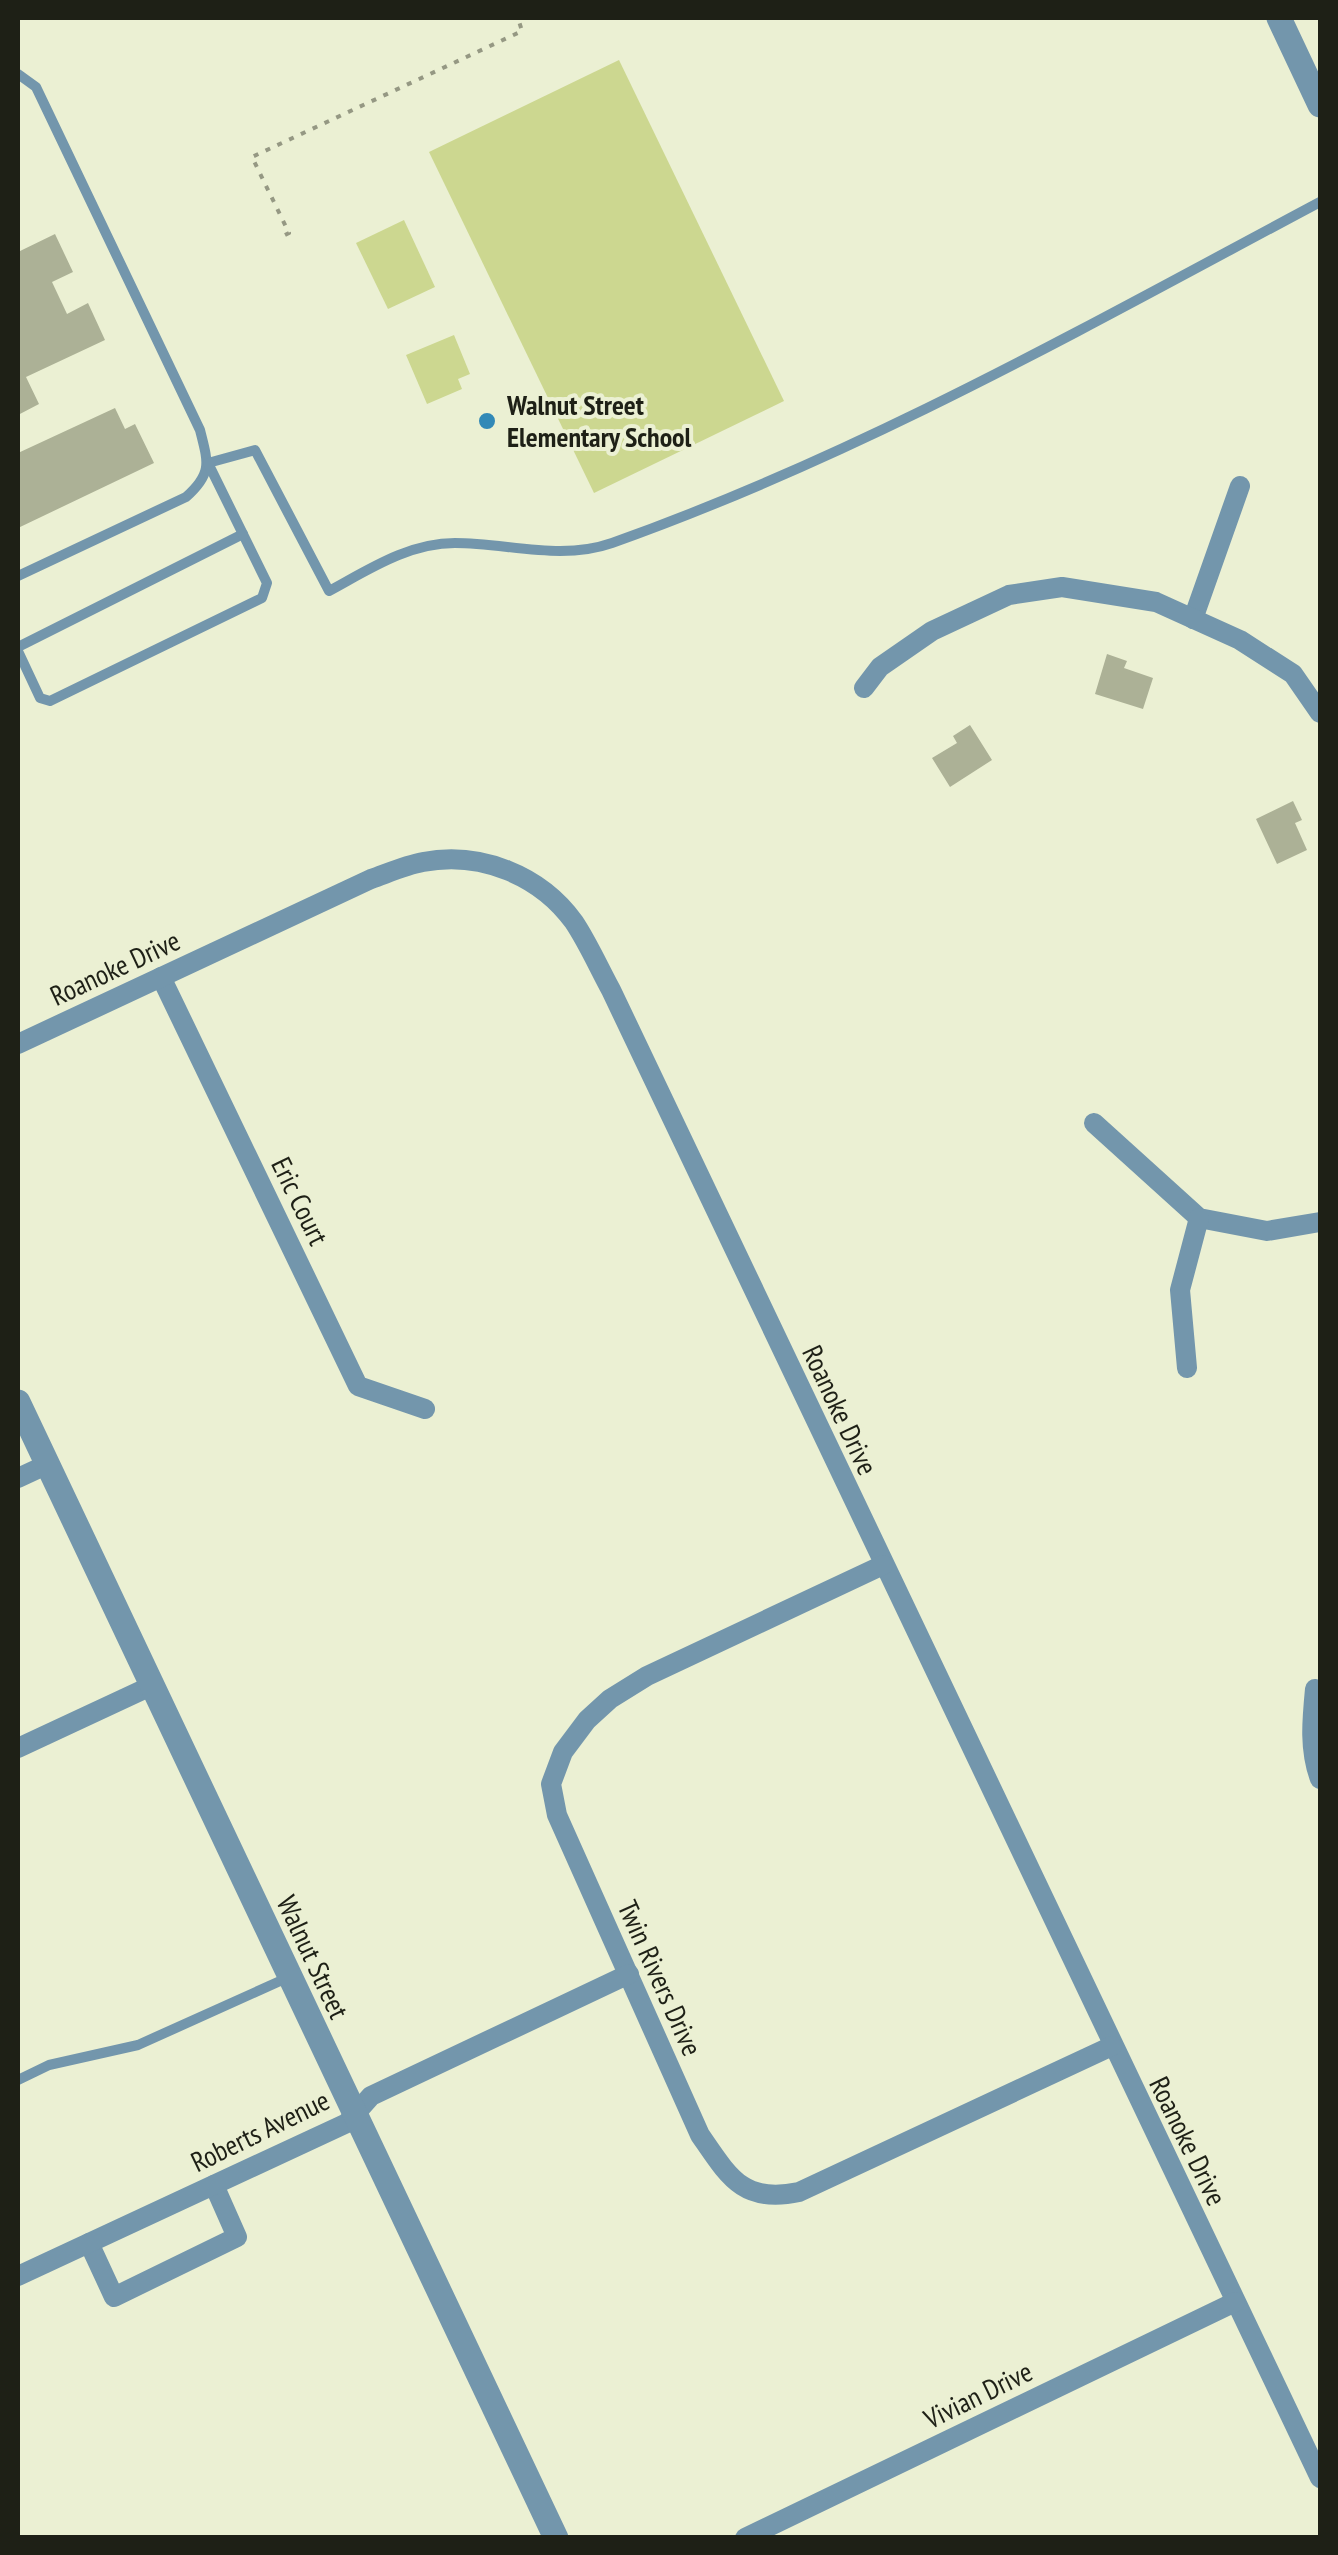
<svg xmlns="http://www.w3.org/2000/svg" width="1338" height="2555" viewBox="0 0 1338 2555" font-family="'PT Sans Narrow',sans-serif">
  <style>
    .green { fill: #ccd790 }
    .building { fill: #acb196 }
    .lines { fill: none; stroke-linecap: round; stroke-linejoin: round }
    .path { stroke: #959883; stroke-width: 4; stroke-dasharray: 5 8; stroke-linecap: butt }
    .service { stroke: #7396ac; stroke-width: 10 }
    .minor { stroke: #7396ac; stroke-width: 20 }
    .tertiary { stroke: #7396ac; stroke-width: 25 }
    .poi-dot { fill: #3289b7; stroke: #ebf0d3; stroke-width: 4 }
    .labels { text-anchor: middle; stroke-width: 8; stroke-linejoin: round; paint-order: stroke }
    .poi-label { font-size: 28px; font-weight: bold; fill: #1e2016; stroke: #ebf0d3; text-anchor: start }
    .street-label { font-size: 28px; fill: #1e2016; stroke: #ebf0d3 }
  </style>
  <rect width="100%" height="100%" fill="#ebf0d3"/>
  <g class="green">
    <path d="M619,60L784,401L594,493L429,152Z"/>
    <path d="M404,220L435,287L388,309L356,243Z"/>
    <path d="M454,335L470,374L458,379L462,389L427,404L406,355Z"/>
  </g>
  <g class="building">
    <path d="M55,234L73,272L52,282L67,314L88,303L105,340L26,377L39,404L18,415V252Z"/>
    <path d="M115,408L125,429L135,424L154,463L18,528V453Z"/>
    <path d="M1107,654L1127,661L1124,668L1153,678L1143,709L1095,694Z"/>
    <path d="M970,725L992,760L950,787L932,758L957,743L953,736Z"/>
    <path d="M1293,801L1302,820L1295,823L1307,850L1277,864L1256,819Z"/>
  </g>
  <g class="lines">
    <path class="path" d="M285,235L289,233L252,157L522,31L518,18"/>
    <g class="service">
      <path d="M18,74L36,87L200,430C208,462 213,473 186,497L18,576"/>
      <path d="M18,647L243,534"/>
      <path d="M18,651L40,698L50,701L262,598L267,583L208,463L255,450L329,591C368,570 408,543 455,543C507,543 561,561 612,543C860,455 1089,325 1320,202"/>
      <path d="M18,2080L49,2065L138,2045L289,1977"/>
    </g>
    <g class="minor">
      <path d="M1193,619L1240,486"/>
      <path d="M864,688L880,667L932,631L1009,595L1062,587L1156,602L1240,640L1293,674L1320,713"/>
      <path d="M161,977L358,1386L425,1409"/>
      <path d="M18,1044L371,879C388,873 406,865 423,862C480,851 540,875 574,922C588,943 599,968 611,990L1320,2478"/>
      <path d="M1094,1123L1199,1218L1267,1231L1320,1222"/>
      <path d="M1187,1368L1180,1290L1199,1218"/>
      <path d="M18,1478L46,1465"/>
      <path d="M883,1565L647,1676L610,1699L587,1720L563,1752L551,1784L557,1815L700,2135C729,2177 743,2204 799,2192L1112,2046"/>
      <path d="M1315,1689C1312,1720 1309,1750 1320,1779"/>
      <path d="M18,1748L151,1686"/>
      <path d="M89,2243L114,2297L237,2237L214,2185"/>
      <path d="M18,2276L347,2123L371,2096L629,1974"/>
      <path d="M745,2538L1235,2302"/>
    </g>
    <g class="tertiary">
      <path d="M1279,18L1320,105"/>
      <path d="M18,1402L556,2538"/>
    </g>
  </g>
  <circle class="poi-dot" cx="487" cy="421" r="10"/>
  <g class="labels">
    <g class="poi-label">
      <text x="507" y="415">Walnut Street<tspan x="507" dy="32">Elementary School</tspan></text>
    </g>
    <g class="street-label">
      <text transform="translate(115 968) rotate(-25)" y="10">Roanoke Drive</text>
      <text transform="translate(300 1201) rotate(64)" y="10">Eric Court</text>
      <text transform="translate(840 1410) rotate(65)" y="10">Roanoke Drive</text>
      <text transform="translate(313 1957) rotate(65)" y="10">Walnut Street</text>
      <text transform="translate(660 1978) rotate(66)" y="10">Twin Rivers Drive</text>
      <text transform="translate(260 2131) rotate(-26)" y="10">Roberts Avenue</text>
      <text transform="translate(1188 2141) rotate(64)" y="10">Roanoke Drive</text>
      <text transform="translate(978 2395) rotate(-26)" y="10">Vivian Drive</text>
    </g>
  </g>
  <rect width="1338" height="2555" fill="none" stroke="#1e2016" stroke-width="40"/>
</svg>
